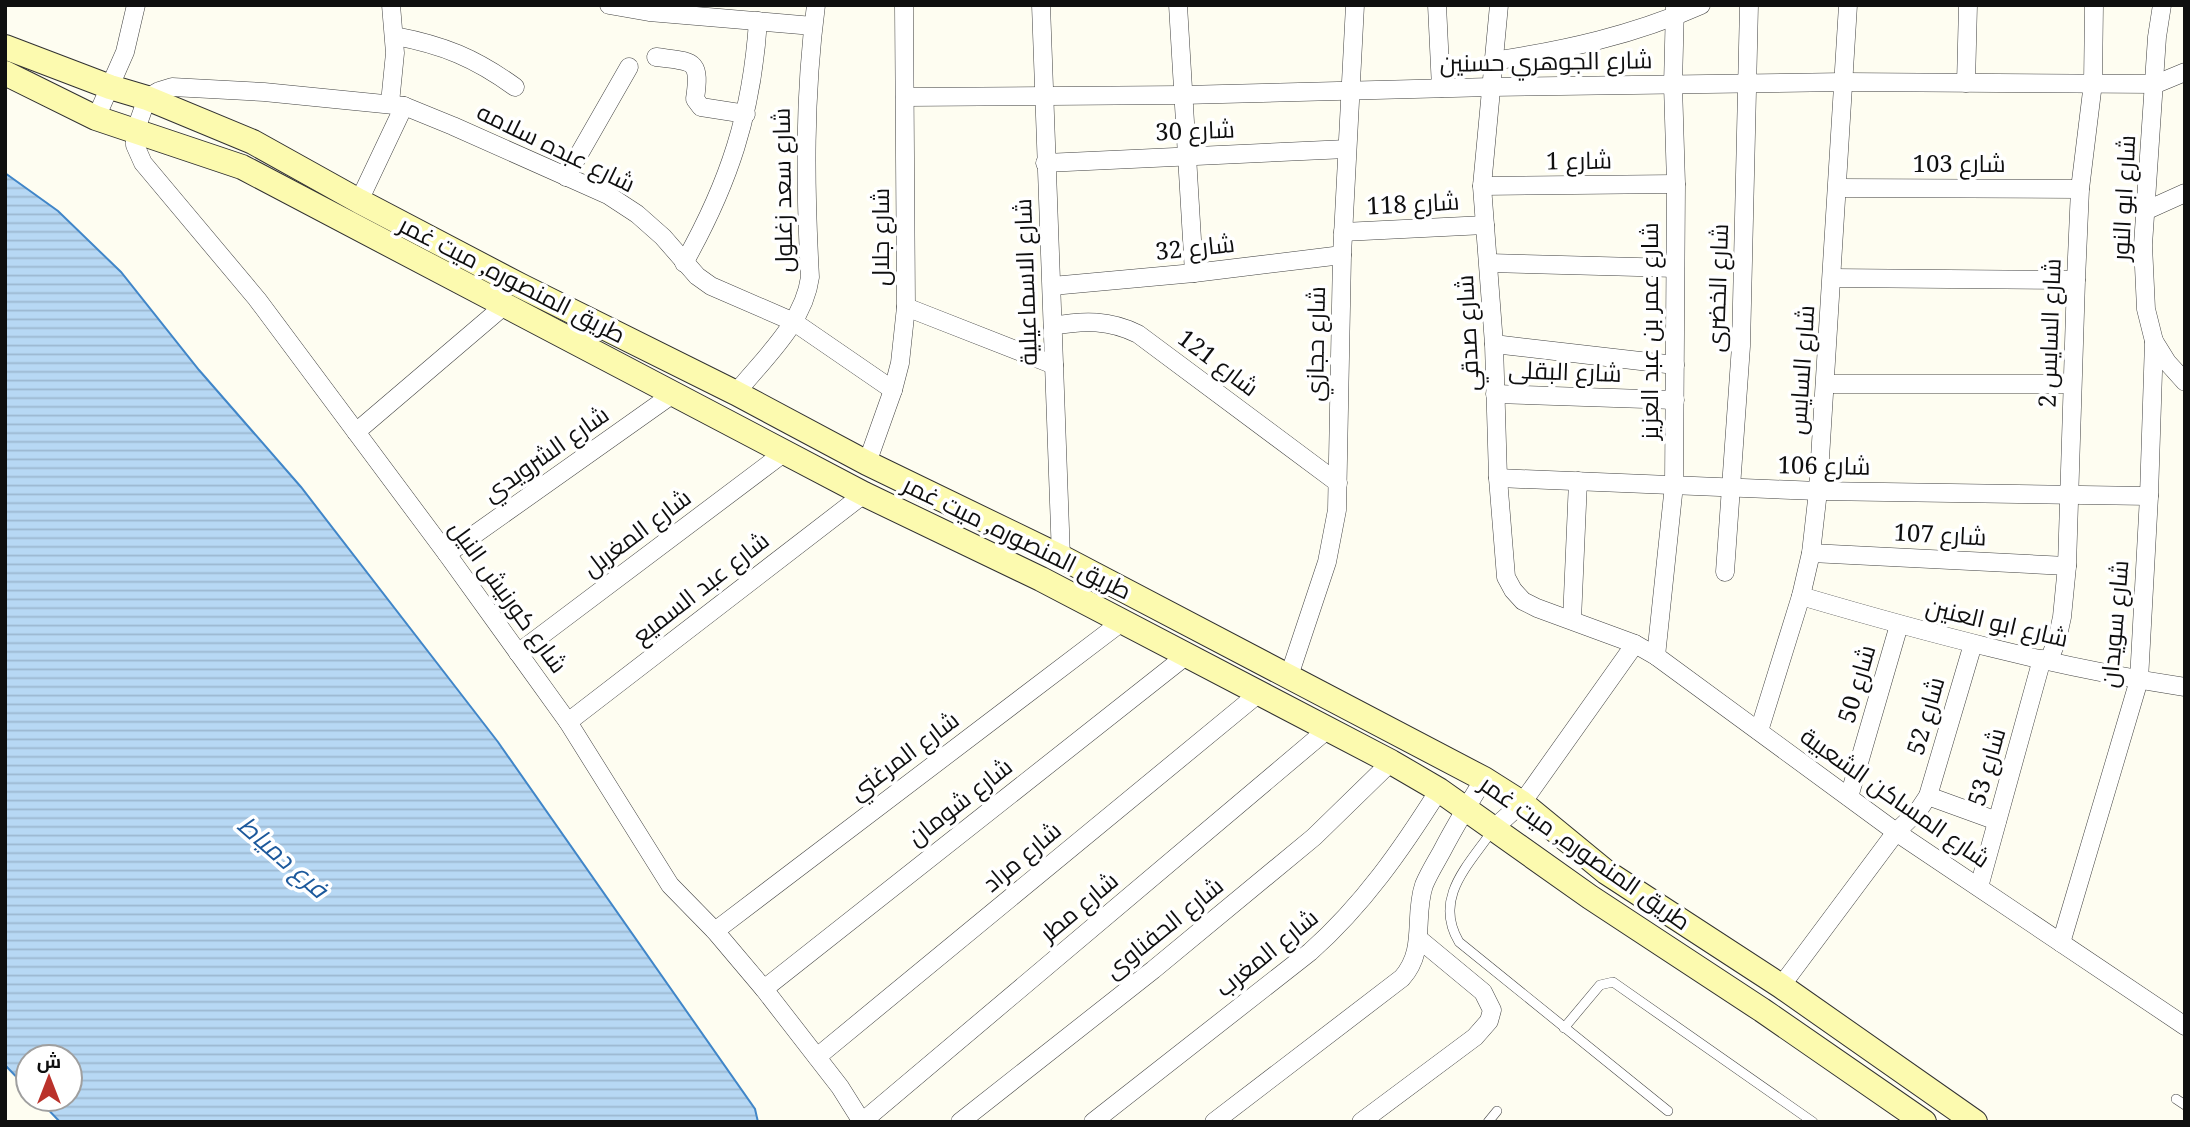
<svg xmlns="http://www.w3.org/2000/svg" width="2190" height="1127" viewBox="0 0 2190 1127" font-family="'Noto Serif',Cairo,serif">
  <style>
    .water { fill: url(#water-rules); stroke: #4186c8; stroke-width: 2 }
    .lines { fill: none; stroke-linecap: round; stroke-linejoin: round }
    .lane-casing { stroke: #424242; stroke-width: 10 }
    .street-casing { stroke: #424242; stroke-width: 19 }
    .secondary-casing { stroke: #313131; stroke-width: 26 }
    .lane { stroke: #fff; stroke-width: 9 }
    .street { stroke: #fff; stroke-width: 18 }
    .secondary { stroke: #fcfaaf; stroke-width: 24 }
    .labels { text-anchor: middle; stroke-width: 7; stroke-linejoin: round; paint-order: stroke }
    .street-label { font-size: 24px; fill: #0f0f0f; stroke: #fff }
    .water-label { font-size: 26px; font-style: italic; fill: #1c599c; stroke: #fff }
  </style>
  <defs>
    <pattern id="water-rules" width="6" height="5" patternUnits="userSpaceOnUse" patternTransform="scale(1.75)"><rect width="6" height="5" fill="#b7d8f4"/><path d="M0 2.5h6" fill="none" stroke="#9cb8d0"/></pattern>
  </defs>
  <rect width="100%" height="100%" fill="#fefdf1"/>
  <path class="water" d="M5,173L58,211L121,272L199,370L301,487L498,742L755,1109L758,1122H60L38,1099H70V1057H28V1089L5,1065Z"/>
  <g class="lines">
    <defs>
      <g id="lane">
        <path d="M1492,831C1468,866 1433,898 1459,942L1668,1111"/>
        <path d="M1564,1028L1600,985L1613,982L1813,1122"/>
        <path d="M2176,1099L2185,1105"/>
        <path d="M1488,1122L1497,1111"/>
      </g>
      <g id="street">
        <path d="M609,5L649,12L813,26"/>
        <path d="M1041,5L1061,557"/>
        <path d="M1178,5L1194,273"/>
        <path d="M1437,5L1441,88"/>
        <path d="M1499,5L1482,186L1494,344L1498,478L1506,577L1513,590L1523,601L1537,608L1635,644L1656,656L1896,832L2185,1026"/>
        <path d="M2162,5L2157,37L2143,245L2146,309L2154,341L2167,362L2185,382"/>
        <path d="M395,36C443,45 475,58 515,87"/>
        <path d="M656,57C693,62 701,58 695,99L701,107L746,114"/>
        <path d="M1493,61C1565,50 1634,35 1701,5"/>
        <path d="M1966,83L1968,5"/>
        <path d="M905,97L1183,95L1491,87L1844,82L2156,84L2185,72"/>
        <path d="M390,103L395,53L391,5"/>
        <path d="M96,118L125,52L136,5"/>
        <path d="M1045,163L1347,149"/>
        <path d="M566,177L629,67"/>
        <path d="M1482,186L1676,184"/>
        <path d="M1838,188L2080,189"/>
        <path d="M359,201L404,106"/>
        <path d="M2145,211L2185,193"/>
        <path d="M1343,232L1485,225"/>
        <path d="M684,263C729,183 752,114 758,21"/>
        <path d="M1489,263L1675,268"/>
        <path d="M1832,278L2076,280"/>
        <path d="M1052,286L1194,273L1342,255"/>
        <path d="M906,307L1054,365"/>
        <path d="M1053,326C1084,320 1110,320 1138,334L1338,483"/>
        <path d="M1494,344L1675,365"/>
        <path d="M1825,384H2072"/>
        <path d="M736,393C764,358 804,323 810,277C805,185 804,96 816,5"/>
        <path d="M1495,394L1675,400"/>
        <path d="M356,432L505,305"/>
        <path d="M867,463L893,390L900,363L906,307L904,5"/>
        <path d="M1498,478L1818,491L2149,496"/>
        <path d="M1811,553L2067,566"/>
        <path d="M447,554L673,394"/>
        <path d="M1725,572L1741,346L1749,5"/>
        <path d="M1801,596C1927,633 2055,667 2185,687"/>
        <path d="M1572,620L1578,481"/>
        <path d="M518,653L785,452"/>
        <path d="M1656,656L1674,485L1676,184L1673,85L1675,5"/>
        <path d="M2049,660L2057,640L2062,617L2067,566L2076,280L2080,189L2093,83L2094,5"/>
        <path d="M1289,676L1327,562L1337,510L1342,255L1355,5"/>
        <path d="M568,722L864,494"/>
        <path d="M1759,731L1801,596L1811,553L1818,491L1848,5"/>
        <path d="M1928,796L1997,821"/>
        <path d="M1849,797L1899,625"/>
        <path d="M1494,828L1522,803L1635,644"/>
        <path d="M1979,887L2042,659"/>
        <path d="M715,931L1123,621"/>
        <path d="M2061,943L2139,680L2149,496L2154,341"/>
        <path d="M1781,986L1896,832L1918,811L1928,796L1973,644"/>
        <path d="M764,989L1187,655"/>
        <path d="M817,1057L1258,694"/>
        <path d="M862,1122L840,1087L764,989L715,931L670,885L568,722L447,554L257,299L143,163L135,145V132L147,98L159,91L172,87L264,92L404,106L453,126L608,195L637,214L663,237L697,276L711,286L794,322L893,390"/>
        <path d="M862,1122L1328,729"/>
        <path d="M960,1122L1153,970L1314,837L1391,762"/>
        <path d="M1093,1122L1310,952C1363,905 1402,849 1439,790"/>
        <path d="M1214,1122L1402,978C1427,950 1413,917 1424,885C1429,873 1436,862 1442,851C1455,826 1469,803 1484,779"/>
        <path d="M1361,1122L1475,1037L1489,1021L1492,1010L1483,992L1419,939"/>
      </g>
      <g id="secondary">
        <path d="M5,47L110,87L147,98L253,142L359,201L521,286L736,393L867,463L1061,557L1484,779L1522,803L1606,872L1781,986L1975,1122"/>
        <path d="M5,73L96,118L242,167L864,494L1041,579L1391,762L1439,790L1590,897L1762,1010L1924,1122"/>
      </g>
    </defs>
    <use href="#lane" class="lane-casing"/>
    <use href="#street" class="street-casing"/>
    <use href="#secondary" class="secondary-casing"/>
    <use href="#lane" class="lane"/>
    <use href="#street" class="street"/>
    <use href="#secondary" class="secondary"/>
  </g>
  <g class="labels">
    <g class="street-label">
      <text transform="translate(1546 62) rotate(-1)" y="8">شارع الجوهري حسنين</text>
      <text transform="translate(1195 131) rotate(-2)" y="8">شارع 30</text>
      <text transform="translate(556 148) rotate(26)" y="8">شارع عبده سلامه</text>
      <text transform="translate(1579 161) rotate(-1)" y="8">شارع 1</text>
      <text x="1959" y="172">شارع 103</text>
      <text transform="translate(783 190) rotate(-91)" y="8">شارع سعد زغلول</text>
      <text transform="translate(2124 198) rotate(-87)" y="8">شارع ابو النور</text>
      <text transform="translate(1413 204) rotate(-3)" y="8">شارع 118</text>
      <text transform="translate(881 237) rotate(-90)" y="8">شارع جلال</text>
      <text transform="translate(1195 248) rotate(-6)" y="8">شارع 32</text>
      <text transform="translate(512 280) rotate(27)" y="8">طريق المنصوره, ميت غمر</text>
      <text transform="translate(1026 282) rotate(-92)" y="8">شارع الاسماعيلية</text>
      <text transform="translate(1718 288) rotate(-88)" y="8">شارع الخضرى</text>
      <text transform="translate(1650 331) rotate(-90)" y="8">شارع عمر بن عبد العزيز</text>
      <text transform="translate(1468 333) rotate(-93)" y="8">شارع صدقي</text>
      <text transform="translate(2050 333) rotate(-88)" y="8">شارع السايس 2</text>
      <text transform="translate(1316 344) rotate(-89)" y="8">شارع حجازي</text>
      <text transform="translate(1218 363) rotate(37)" y="8">شارع 121</text>
      <text transform="translate(1802 370) rotate(-86)" y="8">شارع السايس</text>
      <text transform="translate(1565 372) rotate(2)" y="8">شارع البقلى</text>
      <text transform="translate(546 454) rotate(-35)" y="8">شارع الشرويدي</text>
      <text transform="translate(1824 466) rotate(1)" y="8">شارع 106</text>
      <text transform="translate(637 533) rotate(-37)" y="8">شارع المغربل</text>
      <text transform="translate(1940 535) rotate(3)" y="8">شارع 107</text>
      <text transform="translate(1017 538) rotate(26)" y="8">طريق المنصوره, ميت غمر</text>
      <text transform="translate(701 588) rotate(-38)" y="8">شارع عبد السميع</text>
      <text transform="translate(508 597) rotate(54)" y="8">شارع كورنيش النيل</text>
      <text transform="translate(1997 623) rotate(13)" y="8">شارع ابو العنين</text>
      <text transform="translate(2115 624) rotate(-85)" y="8">شارع سويدان</text>
      <text transform="translate(1857 684) rotate(-74)" y="8">شارع 50</text>
      <text transform="translate(1926 716) rotate(-74)" y="8">شارع 52</text>
      <text transform="translate(904 756) rotate(-37)" y="8">شارع المرغني</text>
      <text transform="translate(1987 767) rotate(-74)" y="8">شارع 53</text>
      <text transform="translate(1895 798) rotate(35)" y="8">شارع المساكن الشعبية</text>
      <text transform="translate(960 802) rotate(-38)" y="8">شارع شومان</text>
      <text transform="translate(1585 853) rotate(35)" y="8">طريق المنصوره, ميت غمر</text>
      <text transform="translate(1022 857) rotate(-40)" y="8">شارع مراد</text>
      <text transform="translate(1079 907) rotate(-40)" y="8">شارع مطر</text>
      <text transform="translate(1164 928) rotate(-39)" y="8">شارع الحفناوى</text>
      <text transform="translate(1267 953) rotate(-39)" y="8">شارع المغرب</text>
    </g>
    <g class="water-label">
      <text transform="translate(283 857) rotate(41)" y="9">فرع دمياط</text>
    </g>
  </g>
  <rect width="2190" height="1127" fill="none" stroke="#0f0f0f" stroke-width="14"/>
  <g transform="translate(49 1078)"><circle r="33" fill="#ffffff" stroke="#9f9f9f" stroke-width="2"/>
  <path d="M0-5L12 26L0 18L-12 26Z" fill="#ba322b"/>
  <text y="-10" font-size="19" font-weight="bold" text-anchor="middle" fill="#0f0f0f">ش</text>
  </g>
</svg>
